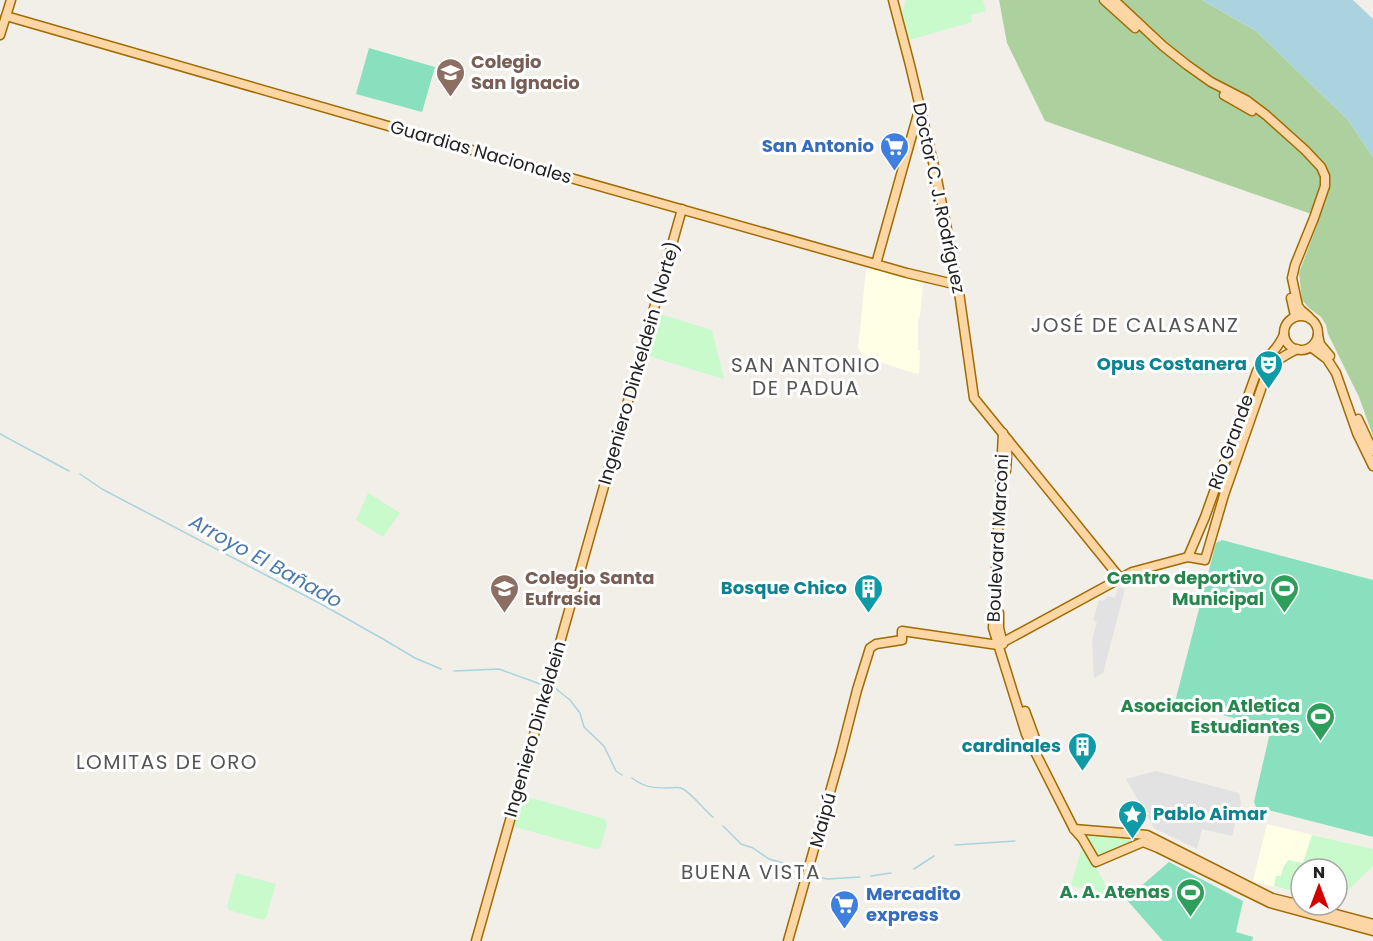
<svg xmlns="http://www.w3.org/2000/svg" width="1373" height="941" viewBox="0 0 1373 941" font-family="Poppins,sans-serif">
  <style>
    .education { fill: #ffffe5 }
    .forest { fill: #add19e }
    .park { fill: #c8facc }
    .pitch { fill: #88e0be }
    .parking { fill: #e2e2e2 }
    .water { fill: #aad3df }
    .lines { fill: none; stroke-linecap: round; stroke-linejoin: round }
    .stream { stroke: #aad3df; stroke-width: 1.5 }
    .major-casing { stroke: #a06b00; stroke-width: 11 }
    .major { stroke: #fcd6a4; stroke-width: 8 }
    .labels { text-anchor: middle; stroke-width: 6; stroke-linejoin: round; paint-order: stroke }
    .education-label { font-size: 18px; font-weight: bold; fill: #785e54; stroke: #fff; text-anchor: start }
    .shop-label { font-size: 18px; font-weight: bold; fill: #366cbe; stroke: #fff; text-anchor: end }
    .street-label { font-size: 18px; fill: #222; stroke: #fff }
    .culture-label { font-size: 18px; font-weight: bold; fill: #0d838f; stroke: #fff; text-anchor: end }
    .leisure-label { font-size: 18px; font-weight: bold; fill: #27864d; stroke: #fff; text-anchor: end }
    .neighbourhood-label { font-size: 20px; letter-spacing: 1.5px; fill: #555; stroke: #fff }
    .water-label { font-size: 20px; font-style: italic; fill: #4a7aab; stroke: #fff }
  </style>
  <rect width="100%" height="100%" fill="#f2efe9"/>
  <g class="education">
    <path d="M870,268L921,282L923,285L920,315L918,320V350L920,351L919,373L917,374L864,357L858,348L866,270Z"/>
    <path d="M1267,824L1368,848L1337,869H1301V894L1253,881Z"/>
  </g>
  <path class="forest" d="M999,0H1202L1256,31L1348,120L1373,157V436L1359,397L1328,334L1326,325L1321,317L1310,309L1302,300L1299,273L1320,217L1045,121L1007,43Z"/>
  <g class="park">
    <path d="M906,0H983L986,11L971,15L972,22L909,40L902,11Z"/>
    <path d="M660,314L712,330L724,379L648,356Z"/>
    <path d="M368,493L400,513L383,537L356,520Z"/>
    <path d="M525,796L605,819L607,824L600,848L595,849L515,827L514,823L521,798Z"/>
    <path d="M1084,834L1139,839L1098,857Z"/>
    <path d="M1312,835L1373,849V866L1346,892L1343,902H1337V869H1301V894L1274,886L1276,876H1281L1283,868L1288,860L1303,863Z"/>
    <path d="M1083,843L1113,899L1071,885Z"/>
    <path d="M236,873L276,884L266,918L263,920L229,910L227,907Z"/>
  </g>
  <g class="pitch">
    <path d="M369,48L435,67L422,112L356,94Z"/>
    <path d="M1222,540L1373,580V837L1256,807L1254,802L1271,728L1181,704L1176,698L1216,543Z"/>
    <path d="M1169,862L1243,901L1236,932L1253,937L1252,941H1163L1126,899Z"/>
  </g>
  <g class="parking">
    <path d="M1118,587L1125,589L1103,673L1094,678L1092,640L1097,622L1093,620L1099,600L1103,601L1108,596L1115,598Z"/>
    <path d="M1156,771L1239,793L1241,803L1232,836L1202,829L1197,849L1154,828L1126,779Z"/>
  </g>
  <path class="water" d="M1202,0H1353L1373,19V157L1348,120L1256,31Z"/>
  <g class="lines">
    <g class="stream">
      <path d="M0,434L69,471"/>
      <path d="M80,474L102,489L321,604L383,639L415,658L441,669"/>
      <path d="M454,671L499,669L540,684"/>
      <path d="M555,688L570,700L580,713L584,727L604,746L616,771L622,775"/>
      <path d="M632,778C644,787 652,788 667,788C671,788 677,787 681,788C690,791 704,810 713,817"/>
      <path d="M723,826L741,844L753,848L769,859L791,865L799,871"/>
      <path d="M955,845L1015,841"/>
      <path d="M914,869L934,856"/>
      <path d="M871,876L891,873"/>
      <path d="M816,877L828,879L860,877"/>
    </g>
    <defs>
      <g id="major">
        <path d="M893,0L910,65L937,179L958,285L974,398L1120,578"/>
        <path d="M1104,0L1135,28"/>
        <path d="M1114,0L1163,46L1187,65L1211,82L1246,100L1266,115L1305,150L1321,167L1325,176V186L1314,218L1295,265L1292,278L1298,306L1301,310L1309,317"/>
        <path d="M6,16L475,151L907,273L958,285"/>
        <path d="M0,35L11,0"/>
        <path d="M1224,95L1252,111"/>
        <path d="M876,264L919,110"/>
        <path d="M1291,298L1295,316"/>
        <circle cx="1301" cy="333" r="17"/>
        <path d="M1318,335L1320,344L1330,356"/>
        <path d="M1311,347L1327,359L1336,373L1357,433L1373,466"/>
        <path d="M1358,419L1373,451"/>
        <path d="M1003,433L993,628L1026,734L1074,829L1082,838L1096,862L1143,842L1158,848L1270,903L1373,931"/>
        <path d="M1006,471L1008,440"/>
        <path d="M1188,557L1205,517L1257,371C1265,357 1278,351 1284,334"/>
        <path d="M999,613V628L1003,644"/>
        <path d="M998,645L1132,572L1188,557L1205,560L1224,495L1266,375C1273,361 1284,356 1297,349"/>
        <path d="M1025,711L1036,741"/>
        <path d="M1074,829L1147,835L1272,898L1301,905"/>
        <path d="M1302,905L1373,924"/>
        <path d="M476,941L682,209"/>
        <path d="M788,941L841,753L857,690L870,648L876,644L902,640V631L998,645"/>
      </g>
    </defs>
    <use href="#major" class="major-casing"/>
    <use href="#major" class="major"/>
  </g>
  <defs>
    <symbol id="university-pin" viewBox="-11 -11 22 30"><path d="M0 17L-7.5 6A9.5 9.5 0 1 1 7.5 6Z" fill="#8d6e63" stroke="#fff"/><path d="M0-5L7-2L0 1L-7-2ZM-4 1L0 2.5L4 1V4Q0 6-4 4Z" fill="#fff"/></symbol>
    <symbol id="supermarket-pin" viewBox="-11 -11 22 30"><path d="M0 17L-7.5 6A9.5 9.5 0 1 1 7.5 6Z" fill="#3f7fe0" stroke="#fff"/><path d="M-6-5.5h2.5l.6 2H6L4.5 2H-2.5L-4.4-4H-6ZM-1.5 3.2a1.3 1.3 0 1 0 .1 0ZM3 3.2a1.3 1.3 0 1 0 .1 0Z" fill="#fff"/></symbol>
    <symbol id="theatre-pin" viewBox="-11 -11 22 30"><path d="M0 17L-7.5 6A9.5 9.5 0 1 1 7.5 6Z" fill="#0f9aa8" stroke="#fff"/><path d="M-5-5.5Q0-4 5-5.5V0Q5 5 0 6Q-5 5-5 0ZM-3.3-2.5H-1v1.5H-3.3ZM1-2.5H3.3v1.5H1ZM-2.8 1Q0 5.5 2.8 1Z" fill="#fff"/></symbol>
    <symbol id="school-pin" viewBox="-11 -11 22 30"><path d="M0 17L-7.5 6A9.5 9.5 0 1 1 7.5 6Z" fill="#8d6e63" stroke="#fff"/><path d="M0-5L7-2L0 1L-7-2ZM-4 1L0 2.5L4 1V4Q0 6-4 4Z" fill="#fff"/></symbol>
    <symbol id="building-pin" viewBox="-11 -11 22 30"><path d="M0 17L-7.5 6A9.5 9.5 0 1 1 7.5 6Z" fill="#0f9aa8" stroke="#fff"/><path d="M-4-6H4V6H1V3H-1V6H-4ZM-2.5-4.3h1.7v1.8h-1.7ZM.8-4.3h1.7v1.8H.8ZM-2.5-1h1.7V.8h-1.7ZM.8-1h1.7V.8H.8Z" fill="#fff"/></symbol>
    <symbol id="stadium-pin" viewBox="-11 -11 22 30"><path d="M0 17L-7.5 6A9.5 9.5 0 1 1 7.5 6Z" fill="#2e9e5b" stroke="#fff"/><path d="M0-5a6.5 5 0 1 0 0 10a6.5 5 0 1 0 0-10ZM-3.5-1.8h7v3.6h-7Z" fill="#fff"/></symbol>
    <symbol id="sight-pin" viewBox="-11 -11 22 30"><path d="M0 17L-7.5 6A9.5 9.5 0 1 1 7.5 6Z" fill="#0f9aa8" stroke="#fff"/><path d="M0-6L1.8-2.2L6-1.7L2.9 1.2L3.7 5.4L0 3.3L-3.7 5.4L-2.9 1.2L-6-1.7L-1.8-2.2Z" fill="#fff"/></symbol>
  </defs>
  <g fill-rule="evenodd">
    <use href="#university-pin" x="434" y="56" width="33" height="45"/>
    <use href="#supermarket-pin" x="878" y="130" width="33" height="45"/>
    <use href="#theatre-pin" x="1252" y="348" width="33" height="45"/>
    <use href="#school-pin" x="488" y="572" width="33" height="45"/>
    <use href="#building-pin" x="852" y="572" width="33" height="45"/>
    <use href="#stadium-pin" x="1268" y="572" width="33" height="45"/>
    <use href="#stadium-pin" x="1304" y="700" width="33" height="45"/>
    <use href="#building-pin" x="1066" y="730" width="33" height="45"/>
    <use href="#sight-pin" x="1116" y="798" width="33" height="45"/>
    <use href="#stadium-pin" x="1174" y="876" width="33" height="45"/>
    <use href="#supermarket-pin" x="828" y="888" width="33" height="45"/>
  </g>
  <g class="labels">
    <g class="education-label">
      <text x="471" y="68">Colegio<tspan x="471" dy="21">San Ignacio</tspan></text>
      <text x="525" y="584">Colegio Santa<tspan x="525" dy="21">Eufrasia</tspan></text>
    </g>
    <g class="shop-label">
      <text x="874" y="152">San Antonio</text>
      <text x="866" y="900" text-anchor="start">Mercadito<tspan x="866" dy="21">express</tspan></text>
    </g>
    <g class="street-label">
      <text transform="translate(481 152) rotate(16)" y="6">Guardias Nacionales</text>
      <text transform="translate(939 198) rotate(78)" y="6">Doctor C. J. Rodríguez</text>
      <text transform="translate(639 363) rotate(-74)" y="6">Ingeniero Dinkeldein (Norte)</text>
      <text transform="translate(1231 442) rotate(-70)" y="6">Río Grande</text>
      <text transform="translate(998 538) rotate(-87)" y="6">Boulevard Marconi</text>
      <text transform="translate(535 729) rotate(-74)" y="6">Ingeniero Dinkeldein</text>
      <text transform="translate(823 820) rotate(-75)" y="6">Maipú</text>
    </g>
    <g class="culture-label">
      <text x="1247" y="370">Opus Costanera</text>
      <text x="847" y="594">Bosque Chico</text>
      <text x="1061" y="752">cardinales</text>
      <text x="1153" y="820" text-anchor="start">Pablo Aimar</text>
    </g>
    <g class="leisure-label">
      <text x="1264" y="584">Centro deportivo<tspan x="1264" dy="21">Municipal</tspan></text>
      <text x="1300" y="712">Asociacion Atletica<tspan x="1300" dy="21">Estudiantes</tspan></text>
      <text x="1170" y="898">A. A. Atenas</text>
    </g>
    <g class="neighbourhood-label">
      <text x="1135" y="332">JOSÉ DE CALASANZ</text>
      <text x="806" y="372">SAN ANTONIO<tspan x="806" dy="23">DE PADUA</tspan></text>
      <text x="167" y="769">LOMITAS DE ORO</text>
      <text x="751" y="879">BUENA VISTA</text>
    </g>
    <g class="water-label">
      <text transform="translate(266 561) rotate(29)" y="7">Arroyo El Bañado</text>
    </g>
  </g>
  <g transform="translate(1319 887)"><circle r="28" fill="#ffffff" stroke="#a7a7a7" stroke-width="1.5"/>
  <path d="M0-4.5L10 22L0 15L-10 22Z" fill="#d40000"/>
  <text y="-9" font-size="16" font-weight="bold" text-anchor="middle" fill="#222222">N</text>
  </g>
</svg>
